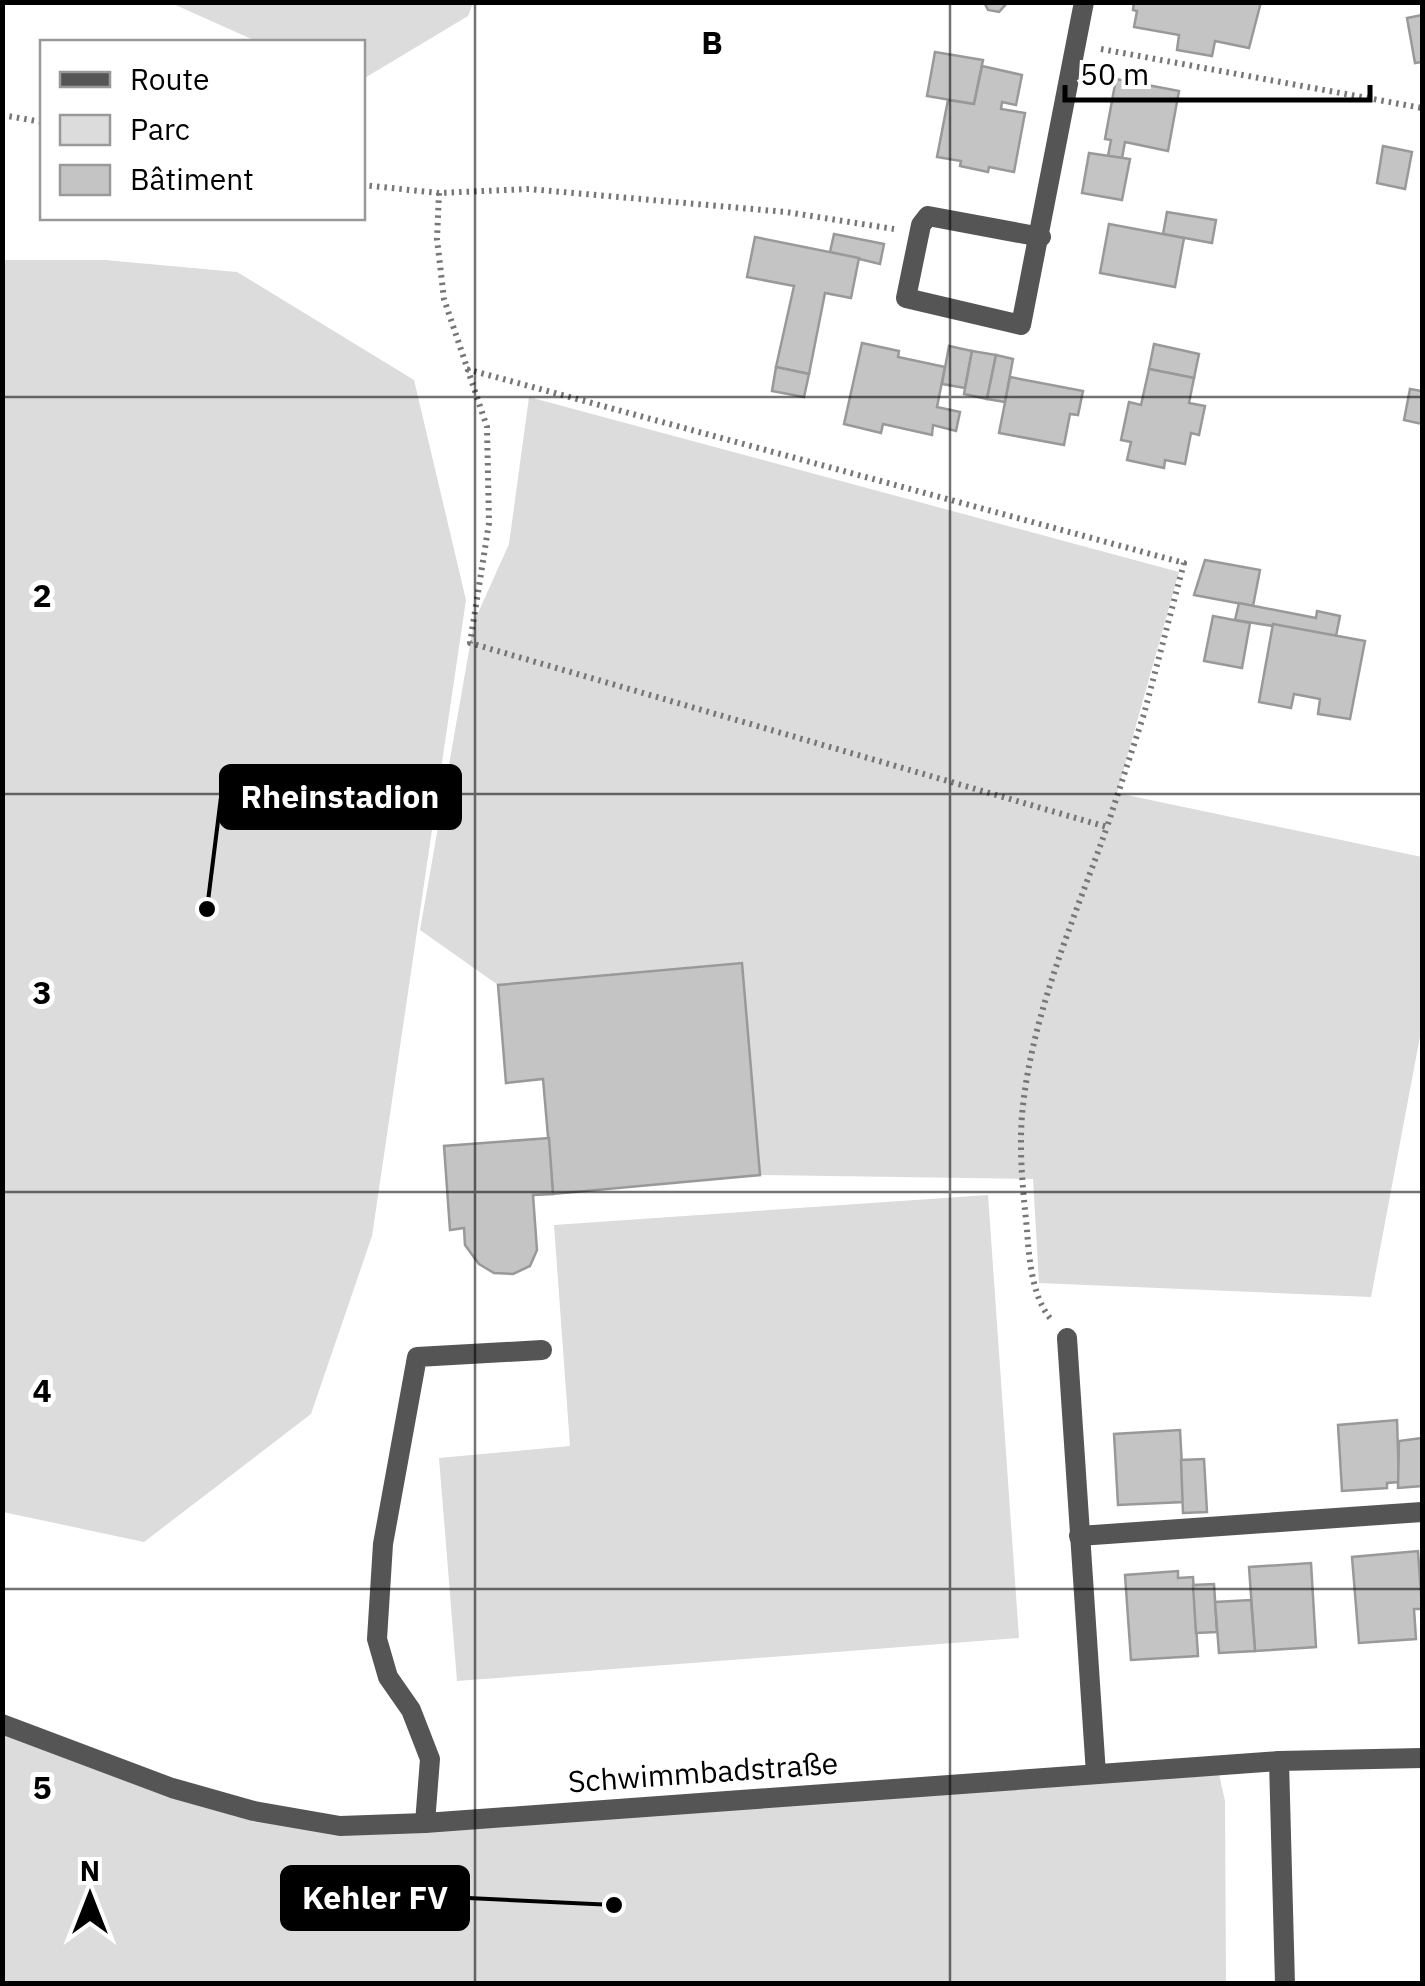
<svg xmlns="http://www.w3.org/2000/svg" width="1425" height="1986" viewBox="0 0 1425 1986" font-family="'IBM Plex Sans',sans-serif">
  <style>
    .green { fill: #dcdcdc }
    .building { fill: #c4c4c4; stroke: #999; stroke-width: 2.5 }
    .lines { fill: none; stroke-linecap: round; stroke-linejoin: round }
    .path { stroke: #777; stroke-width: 6; stroke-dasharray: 2.5 5; stroke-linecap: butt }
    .lane { stroke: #555; stroke-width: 20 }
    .street { stroke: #555; stroke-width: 20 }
    .grid { fill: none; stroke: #000; stroke-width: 2.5; stroke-opacity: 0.55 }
    .labels { text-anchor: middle; stroke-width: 10; stroke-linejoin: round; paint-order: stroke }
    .street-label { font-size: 30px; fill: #000; stroke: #fff }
    .grid-label { font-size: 32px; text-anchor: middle; font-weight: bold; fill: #000; stroke: #fff; stroke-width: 10; stroke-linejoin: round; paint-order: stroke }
    .leader { fill: none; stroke: #000; stroke-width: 4 }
    .callout-dot { fill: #000; stroke: #fff; stroke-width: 4 }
    .callout { fill: #000; stroke: #000; stroke-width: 4 }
    .callout-label { font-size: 32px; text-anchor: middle; font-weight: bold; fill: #fff }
  </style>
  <rect width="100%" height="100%" fill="#fff"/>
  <g class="green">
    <path d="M171,3H473L468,16L363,79L362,42H258Z"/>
    <path d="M3,260H105L237,272L414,380L466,600L372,1236L311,1414L144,1542L3,1512Z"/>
    <path d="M529,397L1179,572L1117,793L1422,857V1026L1371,1297L1039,1283L1033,1179L760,1175L741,964L498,985L420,930L474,622L509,544Z"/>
    <path d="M988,1195L1019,1638L457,1681L439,1458L570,1446L554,1225Z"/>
    <path d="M2,1724L172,1788L340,1826L1217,1765L1225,1801L1226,1983H3Z"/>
  </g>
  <g class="building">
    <path d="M984,2H1008L999,12L988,10Z"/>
    <path d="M1134,2H1261L1249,48L1215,41L1212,56L1177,50L1179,35L1134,27L1137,11L1133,10Z"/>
    <path d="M1422,15V62L1415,63L1407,18Z"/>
    <path d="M935,52L983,60L974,104L927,96Z"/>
    <path d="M982,66L1022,75L1016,105L1002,102L1001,109L1025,113L1014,172L989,167L988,172L960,166L961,161L937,157L948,100L974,104Z"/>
    <path d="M1116,79L1179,91L1168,151L1125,142L1122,158L1108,156L1111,140L1105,139Z"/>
    <path d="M1383,146L1412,152L1405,189L1377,183Z"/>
    <path d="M1089,153L1130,159L1122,200L1082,193Z"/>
    <path d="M1167,212L1216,220L1212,243L1163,234Z"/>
    <path d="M1109,224L1184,238L1175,287L1100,273Z"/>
    <path d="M834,234L884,244L880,264L830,252Z"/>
    <path d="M755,237L859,258L851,298L825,293L809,374L776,367L794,286L747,277Z"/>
    <path d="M862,343L899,351L898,357L945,367L937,407L960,412L956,431L933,425L932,435L883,424L881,433L844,424Z"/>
    <path d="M1154,344L1199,354L1194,378L1149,369Z"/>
    <path d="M949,346L972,351L965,388L942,384Z"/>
    <path d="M972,351L996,355L987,399L964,394Z"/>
    <path d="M996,355L1013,359L1005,402L987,399Z"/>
    <path d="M776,367L809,374L804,397L772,391Z"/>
    <path d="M1149,369L1194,378L1189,403L1205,406L1199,435L1191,433L1185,464L1165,460L1164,468L1127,460L1131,442L1121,440L1129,402L1141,405Z"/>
    <path d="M1010,377L1083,391L1078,415L1070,414L1064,445L999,433Z"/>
    <path d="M1410,389L1422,391V424L1404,420Z"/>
    <path d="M1205,560L1260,570L1253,606L1194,595Z"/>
    <path d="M1239,603L1316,618L1317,611L1340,616L1336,636L1235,620Z"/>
    <path d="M1213,616L1250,623L1242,668L1204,661Z"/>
    <path d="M1273,624L1365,641L1350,719L1318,714L1320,699L1294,694L1291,708L1259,702Z"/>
    <path d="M742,963L760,1175L553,1194L543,1079L506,1083L498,985Z"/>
    <path d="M549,1138L553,1194L533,1195L537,1250L530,1266L513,1274L494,1273L479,1264L465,1245L464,1228L450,1230L444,1146Z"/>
    <path d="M1397,1420L1399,1482L1387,1483V1488L1342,1491L1338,1425Z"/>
    <path d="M1180,1430L1184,1502L1118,1505L1114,1434Z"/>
    <path d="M1422,1438V1486L1398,1488L1399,1441Z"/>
    <path d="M1204,1459L1207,1512L1183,1513L1181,1460Z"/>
    <path d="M1418,1551L1422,1609H1414L1416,1639L1359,1643L1352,1557Z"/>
    <path d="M1311,1563L1316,1647L1255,1651L1249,1567Z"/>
    <path d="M1178,1571V1578L1193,1577L1198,1656L1131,1660L1125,1575Z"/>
    <path d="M1214,1584L1217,1632L1196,1633L1193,1585Z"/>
    <path d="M1251,1600L1255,1651L1219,1653L1215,1602Z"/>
  </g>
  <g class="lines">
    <g class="path">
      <path d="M1101,49L1422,108"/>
      <path d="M2,115L42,122"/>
      <path d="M362,185L439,193L529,189L786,212L894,229"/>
      <path d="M439,193L437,239L444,299L487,427L489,523L470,643L1107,827L1144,714L1184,563L466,369"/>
      <path d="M1050,1318C1032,1296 1029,1258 1027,1230C1023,1191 1019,1154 1022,1115C1031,1015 1074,920 1107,827"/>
    </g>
    <g class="lane">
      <path d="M1279,1761L1285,1984"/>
      <path d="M425,1823L430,1759L411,1710L388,1677L377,1639L383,1544L417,1357L542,1350"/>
    </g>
    <g class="street">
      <path d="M1041,237L928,216L921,225L906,298L1021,325L1084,2"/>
      <path d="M1067,1338L1096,1774"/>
      <path d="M1079,1536L1422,1512"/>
      <path d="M2,1724L172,1788L254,1811L340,1826L425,1823L1279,1761L1422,1758"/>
    </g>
  </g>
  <path class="grid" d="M475,2V1984M950,2V1984M2,397H1422M2,794H1422M2,1192H1422M2,1589H1422"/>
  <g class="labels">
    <g class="street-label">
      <text transform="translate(703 1773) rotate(-4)" y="10">Schwimmbadstraße</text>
    </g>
  </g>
  <g class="grid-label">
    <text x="712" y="54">B</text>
    <text x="42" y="607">2</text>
    <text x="42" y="1004">3</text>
    <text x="42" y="1402">4</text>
    <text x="42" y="1799">5</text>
  </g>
  <path class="leader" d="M207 909L221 797M614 1905L468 1898"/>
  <g class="callout-dot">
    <circle cx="207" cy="909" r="10"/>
    <circle cx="614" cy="1905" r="10"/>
  </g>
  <g class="callout">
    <rect x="221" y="766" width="239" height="62" rx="10"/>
    <rect x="282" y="1867" width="186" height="62" rx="10"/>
  </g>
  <g class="callout-label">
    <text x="340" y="808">Rheinstadion</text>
    <text x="375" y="1909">Kehler FV</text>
  </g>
  <rect width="1425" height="1986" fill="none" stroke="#000000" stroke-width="10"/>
  <rect x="40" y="40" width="325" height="180" fill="#ffffff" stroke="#999999" stroke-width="2.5"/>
  <rect x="60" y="72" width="50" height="15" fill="#555555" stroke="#999999" stroke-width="2.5"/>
  <text x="130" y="90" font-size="30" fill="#000000">Route</text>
  <rect x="60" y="115" width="50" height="30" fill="#dcdcdc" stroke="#999999" stroke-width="2.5"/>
  <text x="130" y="140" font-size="30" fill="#000000">Parc</text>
  <rect x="60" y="165" width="50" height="30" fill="#c4c4c4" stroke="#999999" stroke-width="2.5"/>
  <text x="130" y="190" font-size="30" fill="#000000">Bâtiment</text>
  <g transform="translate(90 1896)" stroke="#ffffff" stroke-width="8" paint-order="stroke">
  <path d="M0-8L18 38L0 25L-18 38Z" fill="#000000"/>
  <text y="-15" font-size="28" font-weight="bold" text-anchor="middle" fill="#000000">N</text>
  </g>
  <path d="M1065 85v15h305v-15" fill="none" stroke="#000000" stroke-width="5"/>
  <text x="1080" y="85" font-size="30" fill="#000000" stroke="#ffffff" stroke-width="8" paint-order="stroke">50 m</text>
</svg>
